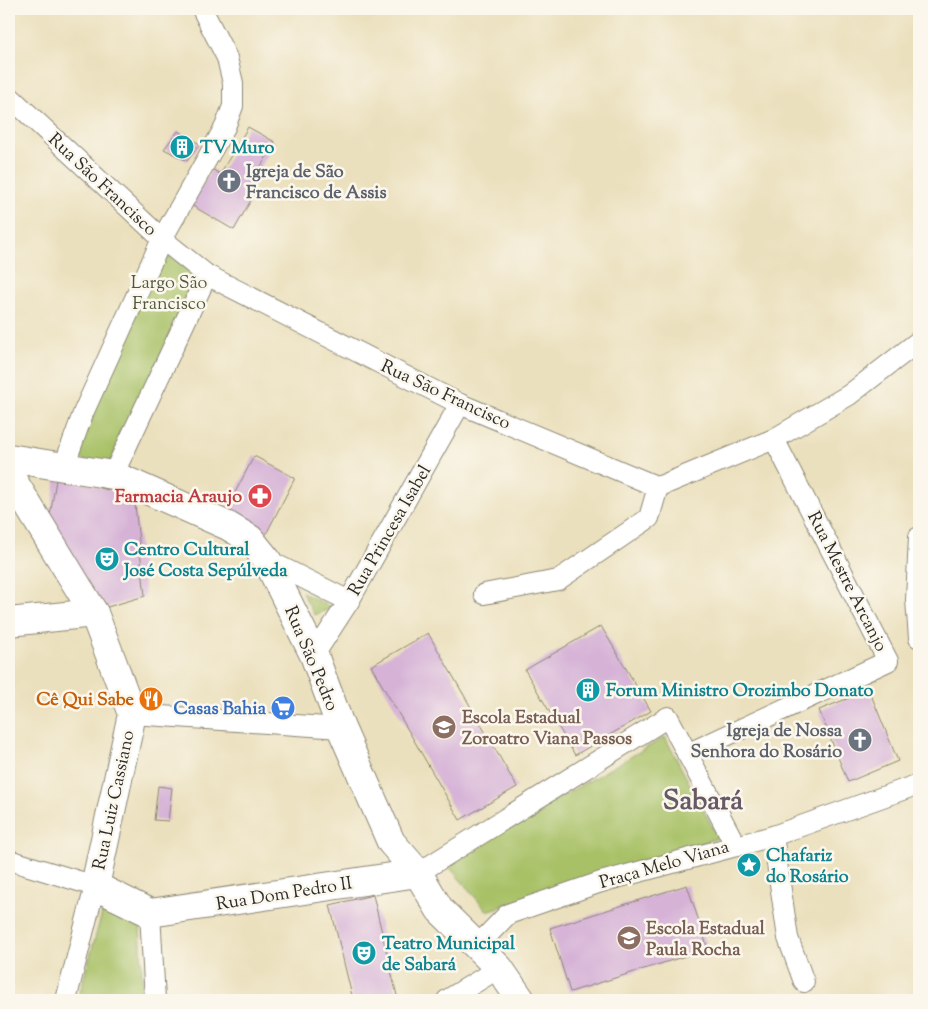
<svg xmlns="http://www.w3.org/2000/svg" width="928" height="1009" viewBox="0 0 928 1009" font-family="'Sorts Mill Goudy',serif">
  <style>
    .green { fill: #a8c166; stroke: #6a7648 }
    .building { fill: #d6b2d7 }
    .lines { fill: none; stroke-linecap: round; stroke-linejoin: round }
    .street-casing { stroke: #8b8674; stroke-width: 22 }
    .secondary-casing { stroke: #8b8674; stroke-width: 30 }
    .street { stroke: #fff; stroke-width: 20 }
    .secondary { stroke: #fff; stroke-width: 28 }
    .labels { text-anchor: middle; stroke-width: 5; stroke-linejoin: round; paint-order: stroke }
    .culture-label { font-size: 18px; font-weight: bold; fill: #0d838f; stroke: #fbf7ec; text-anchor: start }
    .worship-label { font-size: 18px; font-weight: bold; fill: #5b616d; stroke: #fbf7ec; text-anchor: start }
    .street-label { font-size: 18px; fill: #2b2b2b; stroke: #fbf7ec }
    .park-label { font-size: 18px; fill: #50583d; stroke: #fbf7ec }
    .health-label { font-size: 18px; font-weight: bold; fill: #be3a42; stroke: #fbf7ec; text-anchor: end }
    .food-label { font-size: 18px; font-weight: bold; fill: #c56008; stroke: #fbf7ec; text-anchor: end }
    .shop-label { font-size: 18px; font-weight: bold; fill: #366cbe; stroke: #fbf7ec; text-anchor: end }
    .education-label { font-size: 18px; font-weight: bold; fill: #785e54; stroke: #fbf7ec; text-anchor: start }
    .town-label { font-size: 28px; font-weight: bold; fill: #675a67; stroke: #fbf7ec }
  </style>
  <rect width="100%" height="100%" fill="#fbf7ec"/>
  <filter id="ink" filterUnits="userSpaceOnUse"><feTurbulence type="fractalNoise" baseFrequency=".02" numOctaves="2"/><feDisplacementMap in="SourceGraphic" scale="10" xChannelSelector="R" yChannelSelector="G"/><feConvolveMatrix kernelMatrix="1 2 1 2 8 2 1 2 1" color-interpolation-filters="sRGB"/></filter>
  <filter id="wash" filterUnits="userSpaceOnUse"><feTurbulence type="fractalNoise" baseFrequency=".0096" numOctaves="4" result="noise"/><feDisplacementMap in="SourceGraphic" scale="20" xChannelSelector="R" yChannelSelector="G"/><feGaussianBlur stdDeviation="1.12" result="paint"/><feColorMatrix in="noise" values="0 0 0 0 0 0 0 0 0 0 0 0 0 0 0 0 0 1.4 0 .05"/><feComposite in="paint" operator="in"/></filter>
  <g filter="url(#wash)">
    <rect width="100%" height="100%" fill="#ebe0bd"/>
    <g class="green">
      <path d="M163,253L200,275L106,470L73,455Z"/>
      <path d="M302,592L332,608L314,615Z"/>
      <path d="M665,737L718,838L487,911L446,863Z"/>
      <path d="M102,913L140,920L143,1000H78Z"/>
    </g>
    <g id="blocks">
      <g class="building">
        <path d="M248,127L275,142L248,189L255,193L234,230L191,205L212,169L220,174Z"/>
        <path d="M178,131L200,144L187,161L164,149Z"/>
        <path d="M254,456L295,478L265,536L224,514Z"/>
        <path d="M57,474L104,489L134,496L145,596L104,608L49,522Z"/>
        <path d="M601,626L651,711L575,755L525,670Z"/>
        <path d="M428,633L517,787L460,820L371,666Z"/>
        <path d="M869,690L898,761L848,782L819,710Z"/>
        <path d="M158,786L172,788L168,821L154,820Z"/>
        <path d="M687,885L708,949L570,992L550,928Z"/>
        <path d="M373,895L398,1000H353L330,905Z"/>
      </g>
    </g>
  </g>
  <g filter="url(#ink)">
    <use href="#blocks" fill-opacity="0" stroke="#8b8674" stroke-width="1"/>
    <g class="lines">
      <defs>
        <g id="street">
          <path d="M9,96L162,239L207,275L460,404L658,487L774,439L849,395L919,341"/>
          <path d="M64,466L84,411L162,239L225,127L233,106V83L227,58L202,9"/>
          <path d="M113,475L207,275"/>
          <path d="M919,537L916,600L919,638"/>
          <path d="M267,560L349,601"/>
          <path d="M484,594L558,580L649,518L658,487"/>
          <path d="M314,655L349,601L460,404"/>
          <path d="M132,714L341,728"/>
          <path d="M687,754L888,661L774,439"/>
          <path d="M773,836L788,938L804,982"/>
          <path d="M736,846L773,836L919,784"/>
          <path d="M9,860L95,886L66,1000"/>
          <path d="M418,873L668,717L736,846L601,882L508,914L478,945"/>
          <path d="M150,913L155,1000"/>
          <path d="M447,1000L499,968"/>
        </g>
        <g id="secondary">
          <path d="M9,458L113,475L228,526L250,539L267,560L314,655L341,728L391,842L418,873L440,910L499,968L521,1000"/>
          <path d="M9,474L94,613L132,714L95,886L150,913L418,873"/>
          <path d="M9,622L94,613"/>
        </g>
      </defs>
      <use href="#street" class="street-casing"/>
      <use href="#secondary" class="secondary-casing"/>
      <use href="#street" class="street"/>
      <use href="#secondary" class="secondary"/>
    </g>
  </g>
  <defs>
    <symbol id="building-disc" viewBox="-11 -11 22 22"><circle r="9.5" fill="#0f9aa8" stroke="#fbf7ec"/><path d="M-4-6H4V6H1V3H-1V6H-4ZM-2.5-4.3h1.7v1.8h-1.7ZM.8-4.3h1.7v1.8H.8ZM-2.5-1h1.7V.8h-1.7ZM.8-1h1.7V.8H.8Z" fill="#fff"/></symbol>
    <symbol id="church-disc" viewBox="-11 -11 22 22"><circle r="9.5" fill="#6b7280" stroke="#fbf7ec"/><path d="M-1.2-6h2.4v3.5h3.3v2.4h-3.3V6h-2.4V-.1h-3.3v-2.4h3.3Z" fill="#fff"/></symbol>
    <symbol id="pharmacy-disc" viewBox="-11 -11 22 22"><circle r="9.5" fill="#e0444e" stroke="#fbf7ec"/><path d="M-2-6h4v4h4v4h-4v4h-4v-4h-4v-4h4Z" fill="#fff"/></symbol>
    <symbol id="theatre-disc" viewBox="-11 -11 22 22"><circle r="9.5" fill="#0f9aa8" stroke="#fbf7ec"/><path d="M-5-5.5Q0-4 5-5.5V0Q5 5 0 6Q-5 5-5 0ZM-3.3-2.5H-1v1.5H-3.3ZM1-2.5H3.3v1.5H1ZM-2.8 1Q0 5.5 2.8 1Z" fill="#fff"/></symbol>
    <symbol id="restaurant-disc" viewBox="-11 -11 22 22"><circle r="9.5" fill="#e8710a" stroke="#fbf7ec"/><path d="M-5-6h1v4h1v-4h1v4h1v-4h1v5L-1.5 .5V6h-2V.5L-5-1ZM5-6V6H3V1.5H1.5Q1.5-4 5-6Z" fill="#fff"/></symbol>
    <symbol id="supermarket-disc" viewBox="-11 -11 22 22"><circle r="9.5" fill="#3f7fe0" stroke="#fbf7ec"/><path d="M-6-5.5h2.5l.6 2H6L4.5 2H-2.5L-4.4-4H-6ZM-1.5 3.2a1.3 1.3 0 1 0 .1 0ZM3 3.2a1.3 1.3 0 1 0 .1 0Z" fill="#fff"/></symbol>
    <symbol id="school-disc" viewBox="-11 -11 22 22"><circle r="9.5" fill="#8d6e63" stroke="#fbf7ec"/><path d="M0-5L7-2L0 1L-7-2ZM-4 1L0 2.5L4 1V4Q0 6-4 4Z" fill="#fff"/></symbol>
    <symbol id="sight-disc" viewBox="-11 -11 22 22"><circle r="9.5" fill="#0f9aa8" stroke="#fbf7ec"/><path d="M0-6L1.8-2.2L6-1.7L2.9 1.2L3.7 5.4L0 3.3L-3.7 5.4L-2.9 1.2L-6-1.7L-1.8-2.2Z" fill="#fff"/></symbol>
  </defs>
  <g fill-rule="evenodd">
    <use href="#building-disc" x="168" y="133" width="28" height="28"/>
    <use href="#church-disc" x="215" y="167" width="28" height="28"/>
    <use href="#pharmacy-disc" x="246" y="482" width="28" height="28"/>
    <use href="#theatre-disc" x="93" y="545" width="28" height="28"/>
    <use href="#building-disc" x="574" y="676" width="28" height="28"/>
    <use href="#restaurant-disc" x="137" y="685" width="28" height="28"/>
    <use href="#supermarket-disc" x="269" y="694" width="28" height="28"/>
    <use href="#school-disc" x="430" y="713" width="28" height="28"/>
    <use href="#church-disc" x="846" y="726" width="28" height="28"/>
    <use href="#sight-disc" x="735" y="851" width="28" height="28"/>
    <use href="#school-disc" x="615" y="924" width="28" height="28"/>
    <use href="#theatre-disc" x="350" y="939" width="28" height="28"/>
  </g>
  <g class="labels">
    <g class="culture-label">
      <text x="200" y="153">TV Muro</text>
      <text x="124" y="555">Centro Cultural<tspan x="124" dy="21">José Costa Sepúlveda</tspan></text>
      <text x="606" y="696">Forum Ministro Orozimbo Donato</text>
      <text x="766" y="861">Chafariz<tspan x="766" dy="21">do Rosário</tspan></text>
      <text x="382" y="949">Teatro Municipal<tspan x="382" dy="21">de Sabará</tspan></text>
    </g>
    <g class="worship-label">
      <text x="246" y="177">Igreja de São<tspan x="246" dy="21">Francisco de Assis</tspan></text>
      <text x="842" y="736" text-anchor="end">Igreja de Nossa<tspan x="842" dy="21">Senhora do Rosário</tspan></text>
    </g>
    <g class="street-label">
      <text transform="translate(103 184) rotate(43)" y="6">Rua São Francisco</text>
      <text transform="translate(446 394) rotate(25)" y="6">Rua São Francisco</text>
      <text transform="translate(389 530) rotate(-60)" y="6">Rua Princesa Isabel</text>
      <text transform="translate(848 581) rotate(63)" y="6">Rua Mestre Arcanjo</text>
      <text transform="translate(312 658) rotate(67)" y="6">Rua São Pedro</text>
      <text transform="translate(113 800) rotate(-78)" y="6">Rua Luiz Cassiano</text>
      <text transform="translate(664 864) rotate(-16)" y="6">Praça Melo Viana</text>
      <text transform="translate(284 893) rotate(-9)" y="6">Rua Dom Pedro II</text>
    </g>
    <g class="park-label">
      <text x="169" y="288">Largo São<tspan x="169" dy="21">Francisco</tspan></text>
    </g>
    <g class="health-label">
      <text x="242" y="502">Farmacia Araujo</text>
    </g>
    <g class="food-label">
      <text x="134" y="705">Cê Qui Sabe</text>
    </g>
    <g class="shop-label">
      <text x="266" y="714">Casas Bahia</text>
    </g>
    <g class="education-label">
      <text x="462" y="723">Escola Estadual<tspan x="462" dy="21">Zoroatro Viana Passos</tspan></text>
      <text x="646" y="934">Escola Estadual<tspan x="646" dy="21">Paula Rocha</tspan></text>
    </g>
    <g class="town-label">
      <text x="703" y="809">Sabará</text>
    </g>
  </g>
  <rect width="928" height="1009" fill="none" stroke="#fbf7ec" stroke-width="30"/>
</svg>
